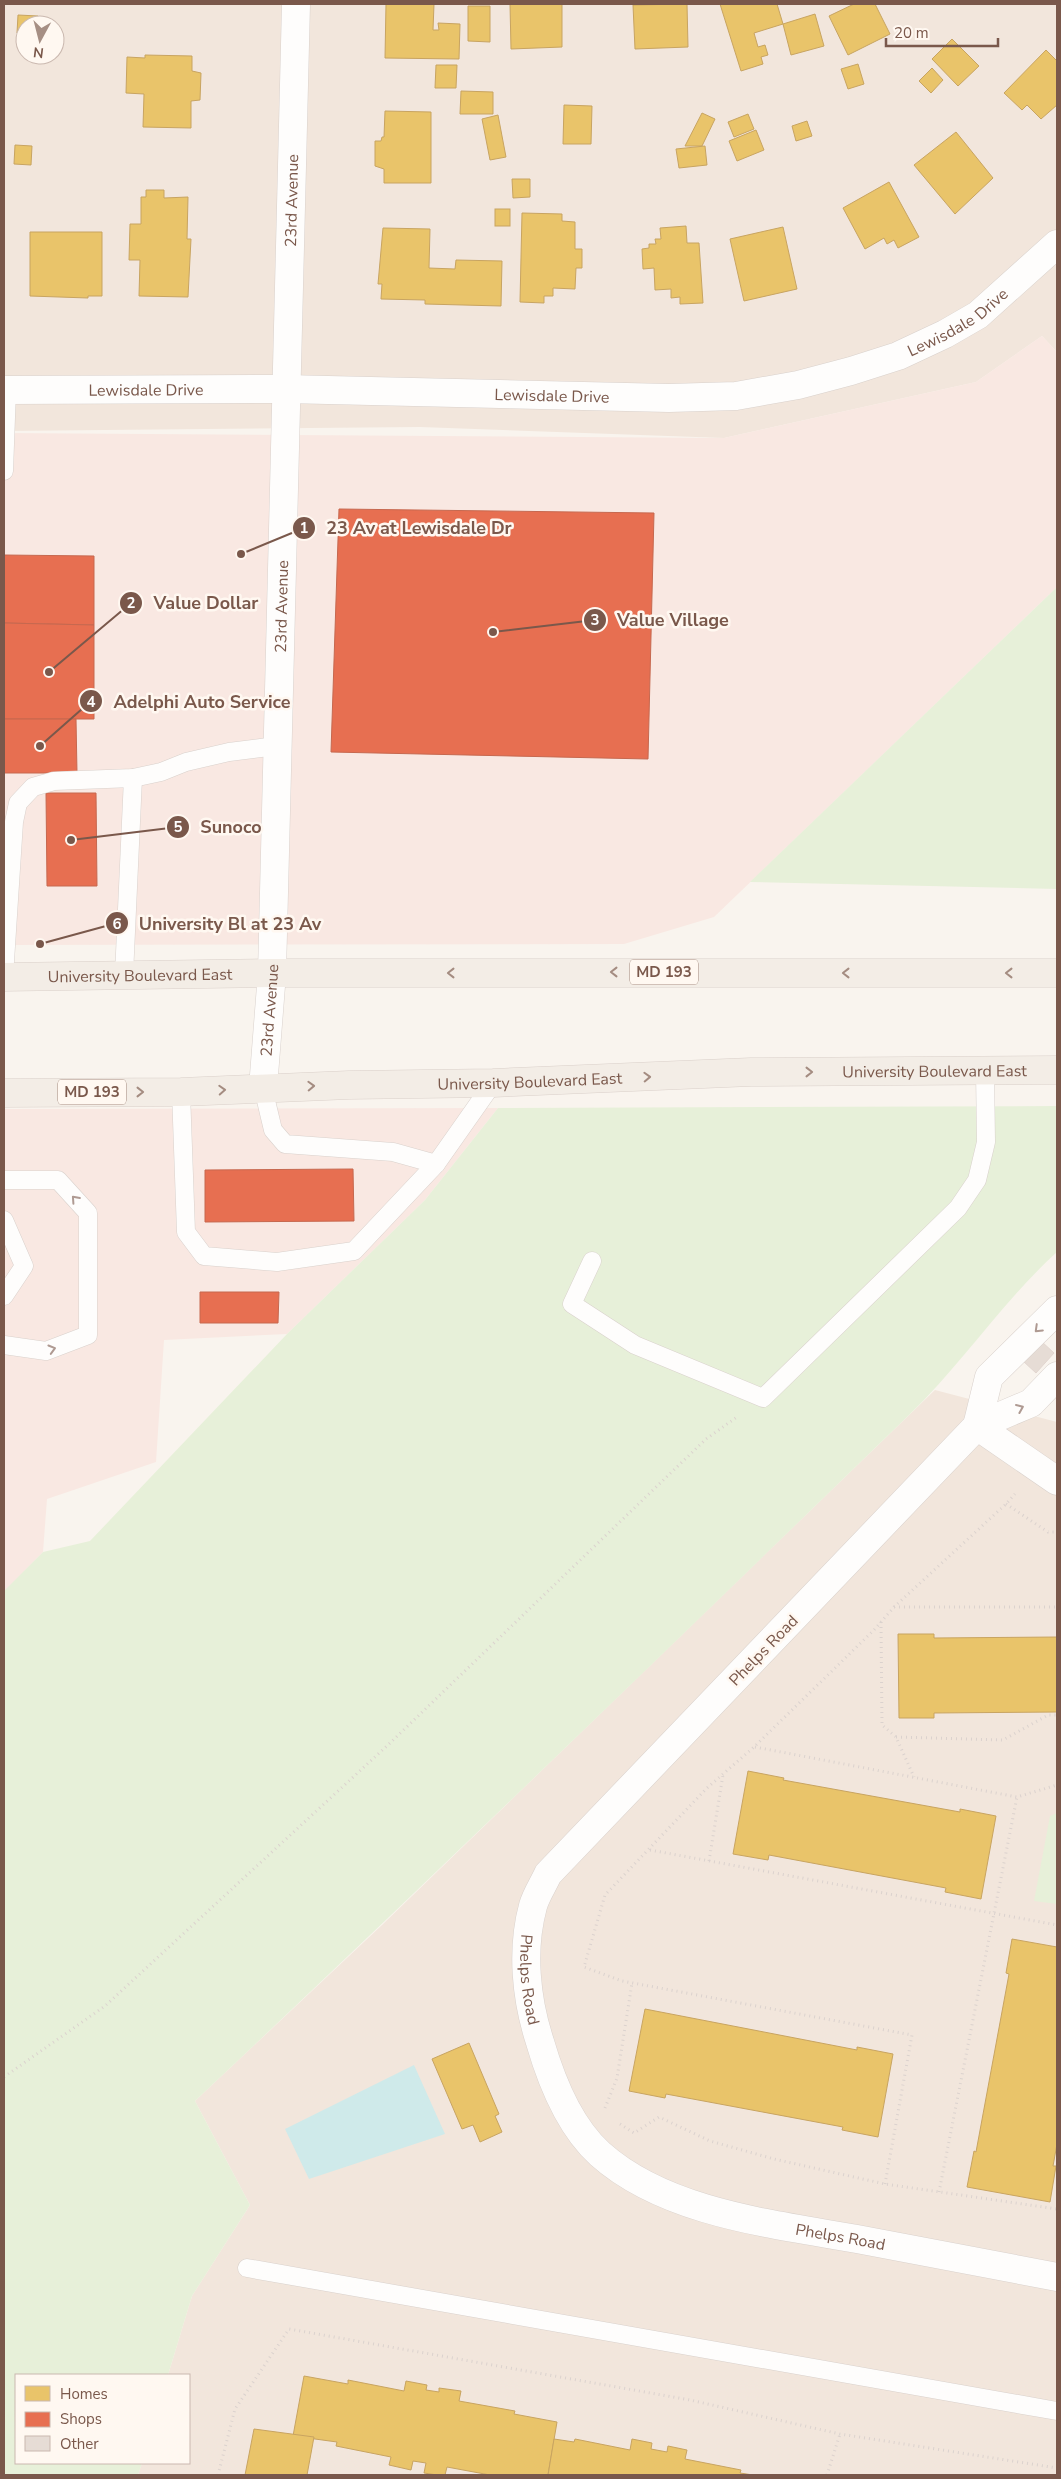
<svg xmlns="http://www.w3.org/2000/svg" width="1061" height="2479" viewBox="0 0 1061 2479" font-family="'Nunito Sans',sans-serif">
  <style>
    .residential { fill: #f2e6dc; fill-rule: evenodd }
    .commercial { fill: #f9e8e2 }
    .green { fill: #e7f0d9 }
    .water { fill: #cfeaea }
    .homes { fill: #e9c46a; stroke: #c8a461 }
    .shops { fill: #e76f51; stroke: #c6684f }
    .building { fill: #e6dcd5; stroke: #e2d6d0 }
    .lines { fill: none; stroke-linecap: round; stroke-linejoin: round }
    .service-casing { stroke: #d9d1cc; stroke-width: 19 }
    .minor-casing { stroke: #d9d1cc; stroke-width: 29 }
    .tertiary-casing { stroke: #d9d1cc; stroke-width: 29 }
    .primary-casing { stroke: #dad0ca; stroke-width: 29 }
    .path { stroke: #dbd2ce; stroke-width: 3; stroke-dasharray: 1 4; stroke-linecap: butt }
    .service { stroke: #fefdfc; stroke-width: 18 }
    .minor { stroke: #fefdfc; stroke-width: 28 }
    .tertiary { stroke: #fefdfc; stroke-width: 28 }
    .primary { stroke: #f3ede6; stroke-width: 28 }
    .oneway { stroke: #a48c81 }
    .oneway2 { stroke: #af9a92 }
    .labels { text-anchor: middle; stroke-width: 5; stroke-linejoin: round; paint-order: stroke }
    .shield { fill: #fff8f1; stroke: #a2887d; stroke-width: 1 }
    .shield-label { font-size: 15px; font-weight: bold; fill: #7a584b }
    .street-label { font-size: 16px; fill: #7a584b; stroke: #fff8f1 }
    .leader { fill: none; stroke: #7a584b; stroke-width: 2 }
    .callout-dot { fill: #7a584b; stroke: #fff8f1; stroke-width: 2 }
    .mark-label { font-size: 15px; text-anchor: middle; font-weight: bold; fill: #fff }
    .callout-label { font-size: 18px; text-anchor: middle; font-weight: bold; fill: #7a584b; stroke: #fff8f1; stroke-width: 5; stroke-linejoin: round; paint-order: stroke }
  </style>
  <rect width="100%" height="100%" fill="#f9f4ee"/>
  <g class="residential">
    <path d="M4,4H1057V352L1042,336L976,382L724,438L420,427L4,431ZM25,25H55V55H25Z"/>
    <path d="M935,1390L1057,1422V2475H138L142,2463H189V2375H168L192,2296L250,2205L195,2101L382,1925Z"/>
  </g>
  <g class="commercial">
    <path d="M1042,336L1057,352V587L714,917L624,944L4,945V433L724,438L976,382Z"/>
    <path d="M498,1108L425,1200L287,1334L164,1340L156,1462L47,1499L43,1552L4,1592V1109Z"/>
  </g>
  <g class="green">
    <path d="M1057,587V889L750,882Z"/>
    <path d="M1057,1106V1252C1003,1301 963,1363 910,1414C673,1644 436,1874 195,2101L250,2205L192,2296L168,2375H16V2463H142L138,2475H4V1591L43,1552L90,1541L287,1334L425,1200L498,1108Z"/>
    <path d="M1057,1813V1904L1034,1901L1050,1816Z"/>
  </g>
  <path class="water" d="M414,2065L445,2134L309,2179L285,2129Z"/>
  <g class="homes">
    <path d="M386,4H434L433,30H439L438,23L460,24L459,59L385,58Z"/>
    <path d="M510,4H562V47L511,49Z"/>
    <path d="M687,4L688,47L635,49L633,5Z"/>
    <path d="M720,4H777L783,24L754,33L758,47L765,45L768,55L761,57L763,64L741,71Z"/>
    <path d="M854,4H875L890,34L848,55L829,16Z"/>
    <path d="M468,6H490V42L468,41Z"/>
    <path d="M815,14L824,46L791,55L783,24Z"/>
    <path d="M18,15L38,16V25H25V33H17Z"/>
    <path d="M952,39L979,66L958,86L932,59Z"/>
    <path d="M1046,50L1057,61V105L1041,119L1027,105L1022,110L1004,93Z"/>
    <path d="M145,55L192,56V71L201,73L200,100L191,101V128L143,127L144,94L126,93L127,57L145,58Z"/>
    <path d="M858,64L864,84L848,89L841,69Z"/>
    <path d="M436,65H457L456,88H435Z"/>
    <path d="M932,68L943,80L931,93L919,81Z"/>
    <path d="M461,91L493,92V114H460Z"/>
    <path d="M564,105L592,106L591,144H563Z"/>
    <path d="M385,111L431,112V183H384V169L375,166V141H381L382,137H384Z"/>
    <path d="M702,113L715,119L702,146H685Z"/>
    <path d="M748,114L754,129L734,137L728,122Z"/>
    <path d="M498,115L506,157L490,160L482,119Z"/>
    <path d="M807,121L812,136L796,141L792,126Z"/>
    <path d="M756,130L764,150L737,161L729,141Z"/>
    <path d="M956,132L993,178L955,214L914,165Z"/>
    <path d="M15,145L32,146L31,165L14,164Z"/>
    <path d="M705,146L707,165L679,168L676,149Z"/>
    <path d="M512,179H530V197L513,198Z"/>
    <path d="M889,182L919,237L898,248L894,240L887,244L884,238L865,249L843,208Z"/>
    <path d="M146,190H164V198L188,197L187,239H191L188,297L139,296L140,260H129L130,224H141V197H146Z"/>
    <rect x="495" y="209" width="15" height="17"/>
    <path d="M522,213L562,214V221L575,222V249H582V268H576L575,289L553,288V296H544V303L520,302Z"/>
    <path d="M686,226L687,243H699L703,303L680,304V297L671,298V289L655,290L654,268L643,269L642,249L649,248V244H656L655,239H661L660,228Z"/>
    <path d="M783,227L797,289L744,301L730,239Z"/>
    <path d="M383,228L430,229L429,268L455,269L456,260L502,261L501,306L425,304V300L381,299L382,284H378Z"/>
    <path d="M30,232H102V296H88V298L30,296Z"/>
    <path d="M898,1634H934V1638L1057,1637V1712L934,1713V1718H899Z"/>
    <path d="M748,1771L784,1778L783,1780L960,1812V1809L996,1816L981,1899L945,1892L946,1888L769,1855L768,1860L733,1854Z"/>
    <path d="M1012,1939L1057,1947V2144L1053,2166H1056L1050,2202L967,2187L974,2151L976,2152L1009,1974L1006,1973Z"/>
    <path d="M645,2009L857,2050V2047L893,2054L878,2137L842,2130L843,2127L666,2094L665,2098L629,2091Z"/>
    <path d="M469,2043L499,2114L495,2116L502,2132L480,2142L473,2125L462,2129L432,2059Z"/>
    <path d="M304,2376L348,2384V2380L404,2391L406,2381L427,2385L426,2390L439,2392V2388L461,2391L459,2401L515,2411L514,2414L557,2422L548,2475H490L447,2467L445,2475H437L424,2473L426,2463L413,2461L411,2470L389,2465L391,2457L336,2446L337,2442L293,2436Z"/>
    <path d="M254,2429L314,2437L307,2475H245Z"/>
    <path d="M554,2439L574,2442L575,2439L630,2450L632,2439L652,2443L651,2449L667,2452L668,2446L687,2450L685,2459L741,2470L740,2473L753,2475H548Z"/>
  </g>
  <g class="shops">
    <path d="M339,509L654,513L648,759L331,752Z"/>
    <path d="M4,555L94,556V625L4,623Z"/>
    <path d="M4,623L94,625V719H4Z"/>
    <path d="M4,719H76L77,773H4Z"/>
    <path d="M46,793H96L97,886H47Z"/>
    <path d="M353,1169L354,1221L205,1222V1170Z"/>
    <path d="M200,1292H279L278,1323H200Z"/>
  </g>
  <path class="building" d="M1041,1341L1054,1353L1036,1373L1023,1361Z"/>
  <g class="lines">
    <defs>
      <g id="service">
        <path d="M4,471L7,390"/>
        <path d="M124,975L133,778"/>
        <path d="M4,977L14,822L18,803L33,787L54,781L133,778L161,772L186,762L229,752L276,746"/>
        <path d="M263,1088L273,1130L285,1144L393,1152L436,1164"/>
        <path d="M181,1092L186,1232L204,1256L277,1262L354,1251L436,1164L493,1083"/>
        <path d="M4,1180H58L88,1213V1335L46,1351L4,1345"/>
        <path d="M4,1220L24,1266L4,1296"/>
        <path d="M592,1261L572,1304L635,1345L763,1398L958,1208L977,1180L986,1142L985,1071"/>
        <path d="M247,2268L1057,2411"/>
      </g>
      <g id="minor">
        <path id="s1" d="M4,390L285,389L669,398L736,396L798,385L851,371L898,356L945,334L978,315L1057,244"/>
        <path id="s2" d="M1057,1376L1031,1403L977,1426L548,1874C543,1885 536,1895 533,1906C521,1950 526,1999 540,2042C551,2080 569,2126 600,2154C666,2213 773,2224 857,2239C924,2252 991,2264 1057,2277"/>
        <path d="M977,1426L989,1377L1057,1310"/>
        <path d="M977,1426L1057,1481"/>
      </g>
      <g id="tertiary">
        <path id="s3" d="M263,1088L272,973L296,4"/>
      </g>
      <g id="primary">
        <path id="s4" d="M4,977L272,973H1057"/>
        <path id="s5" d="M4,1093L181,1092L349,1085L493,1083L751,1072L1057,1070"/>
      </g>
    </defs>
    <use href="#service" class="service-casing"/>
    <use href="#minor" class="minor-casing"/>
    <use href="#tertiary" class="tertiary-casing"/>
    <use href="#primary" class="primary-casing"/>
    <g class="path">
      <path d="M1006,1504L1048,1532H1057"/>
      <path d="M894,1607H1057"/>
      <path d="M881,1622L882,1725L896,1737L914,1777"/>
      <path d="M896,1737L1003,1740L1048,1715H1057"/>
      <path d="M755,1747L1017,1797L1057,1785"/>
      <path d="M650,1850L1057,1925"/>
      <path d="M709,1861L723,1775"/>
      <path d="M4,2077L105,2006L389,1744L706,1439L737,1417"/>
      <path d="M605,2108L617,2078L632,1983"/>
      <path d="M620,2124L634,2133L659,2117L710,2141L774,2159L885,2184L1057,2209"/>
      <path d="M885,2184L912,2035L622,1981L584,1967L605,1895L707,1788L754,1747L874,1630L894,1607L1006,1504L1015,1494"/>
      <path d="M939,2192L1017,1797"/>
      <path d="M218,2475L235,2409L289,2329L690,2400L840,2434L1057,2468"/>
      <path d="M827,2475L840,2434"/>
    </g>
    <use href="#service" class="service"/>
    <use href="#minor" class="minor"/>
    <use href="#tertiary" class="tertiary"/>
    <use href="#primary" class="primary"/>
  </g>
  <defs><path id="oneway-chevron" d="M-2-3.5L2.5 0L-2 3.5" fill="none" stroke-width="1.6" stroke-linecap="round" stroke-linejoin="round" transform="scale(1.25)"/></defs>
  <g class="oneway">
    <use href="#oneway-chevron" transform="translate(614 972) rotate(180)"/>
    <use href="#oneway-chevron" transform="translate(451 973) rotate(180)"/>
    <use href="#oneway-chevron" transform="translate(846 973) rotate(-180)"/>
    <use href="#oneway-chevron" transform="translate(1009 973) rotate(-180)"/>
    <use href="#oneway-chevron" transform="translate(809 1072)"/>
    <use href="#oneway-chevron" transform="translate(647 1077) rotate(-2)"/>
    <use href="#oneway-chevron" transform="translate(311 1086) rotate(-2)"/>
    <use href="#oneway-chevron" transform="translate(222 1090) rotate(-3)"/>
    <use href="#oneway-chevron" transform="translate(140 1092)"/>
  </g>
  <g class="oneway2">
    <use href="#oneway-chevron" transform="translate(75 1199) rotate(-132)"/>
    <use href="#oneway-chevron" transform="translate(1038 1329) rotate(136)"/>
    <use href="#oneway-chevron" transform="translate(52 1349) rotate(-16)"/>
    <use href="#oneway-chevron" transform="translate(1020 1408) rotate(-23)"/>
  </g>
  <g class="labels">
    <g class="shield">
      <rect x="630" y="959.5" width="68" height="25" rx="4"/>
      <rect x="58" y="1079.5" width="68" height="25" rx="4"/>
    </g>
    <g class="shield-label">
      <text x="664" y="977">MD 193</text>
      <text x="92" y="1097">MD 193</text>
    </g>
    <g class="street-label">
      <text dy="6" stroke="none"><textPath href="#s3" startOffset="888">23rd Avenue</textPath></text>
      <text dy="6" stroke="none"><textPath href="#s1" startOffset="968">Lewisdale Drive</textPath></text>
      <text dy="6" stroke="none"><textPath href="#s1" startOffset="142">Lewisdale Drive</textPath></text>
      <text dy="6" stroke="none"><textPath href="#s1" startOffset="548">Lewisdale Drive</textPath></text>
      <text dy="6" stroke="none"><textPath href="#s3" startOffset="482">23rd Avenue</textPath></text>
      <text dy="6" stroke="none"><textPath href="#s4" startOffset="136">University Boulevard East</textPath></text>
      <text dy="6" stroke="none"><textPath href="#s3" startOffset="78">23rd Avenue</textPath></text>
      <text dy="6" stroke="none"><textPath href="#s5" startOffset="931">University Boulevard East</textPath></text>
      <text dy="6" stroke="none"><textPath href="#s5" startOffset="526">University Boulevard East</textPath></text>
      <text transform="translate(763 1650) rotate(-46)" y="6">Phelps Road</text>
      <text dy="6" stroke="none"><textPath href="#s2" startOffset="826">Phelps Road</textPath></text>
      <text dy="6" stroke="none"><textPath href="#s2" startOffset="1276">Phelps Road</textPath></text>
    </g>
  </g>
  <path class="leader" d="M241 554L304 528M49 672L131 603M493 632L595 620M40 746L91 701M71 840L178 827M40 944L117 923"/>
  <g class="callout-dot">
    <circle cx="241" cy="554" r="5"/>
    <circle cx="49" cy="672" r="5"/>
    <circle cx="493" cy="632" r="5"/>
    <circle cx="40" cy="746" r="5"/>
    <circle cx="71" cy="840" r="5"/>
    <circle cx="40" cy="944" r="5"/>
    <circle cx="304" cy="528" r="12"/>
    <circle cx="131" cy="603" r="12"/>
    <circle cx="595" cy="620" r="12"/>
    <circle cx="91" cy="701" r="12"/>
    <circle cx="178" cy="827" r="12"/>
    <circle cx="117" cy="923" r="12"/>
  </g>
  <g class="mark-label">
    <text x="304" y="533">1</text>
    <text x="131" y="608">2</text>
    <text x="595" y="625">3</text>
    <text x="91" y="707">4</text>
    <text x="178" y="832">5</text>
    <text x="117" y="929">6</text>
  </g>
  <g class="callout-label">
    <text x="419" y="534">23 Av at Lewisdale Dr</text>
    <text x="206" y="609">Value Dollar</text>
    <text x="673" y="626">Value Village</text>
    <text x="202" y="708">Adelphi Auto Service</text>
    <text x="231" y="833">Sunoco</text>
    <text x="230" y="930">University Bl at 23 Av</text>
  </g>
  <rect width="1061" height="2479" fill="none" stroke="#7a584b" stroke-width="10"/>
  <rect x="15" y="2374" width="175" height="90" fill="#fff8f1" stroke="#cab8af"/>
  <rect x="25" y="2386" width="25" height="15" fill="#e9c46a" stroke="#cab8af"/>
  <text x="60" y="2399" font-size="15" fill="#7a584b">Homes</text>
  <rect x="25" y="2412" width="25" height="15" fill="#e76f51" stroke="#cab8af"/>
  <text x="60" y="2424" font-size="15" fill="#7a584b">Shops</text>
  <rect x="25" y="2436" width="25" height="15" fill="#e6dcd5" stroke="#cab8af"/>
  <text x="60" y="2449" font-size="15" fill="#7a584b">Other</text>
  <g transform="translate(40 40) rotate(187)"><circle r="24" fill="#fff8f1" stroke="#cab8af"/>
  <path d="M0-4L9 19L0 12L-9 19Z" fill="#a68f84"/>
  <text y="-8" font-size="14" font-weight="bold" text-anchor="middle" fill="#7a584b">N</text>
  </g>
  <path d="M886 38v8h112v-8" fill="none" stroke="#7a584b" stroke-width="2.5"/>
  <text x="894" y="38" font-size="15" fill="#7a584b" stroke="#fff8f1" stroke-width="4" paint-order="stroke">20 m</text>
</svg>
